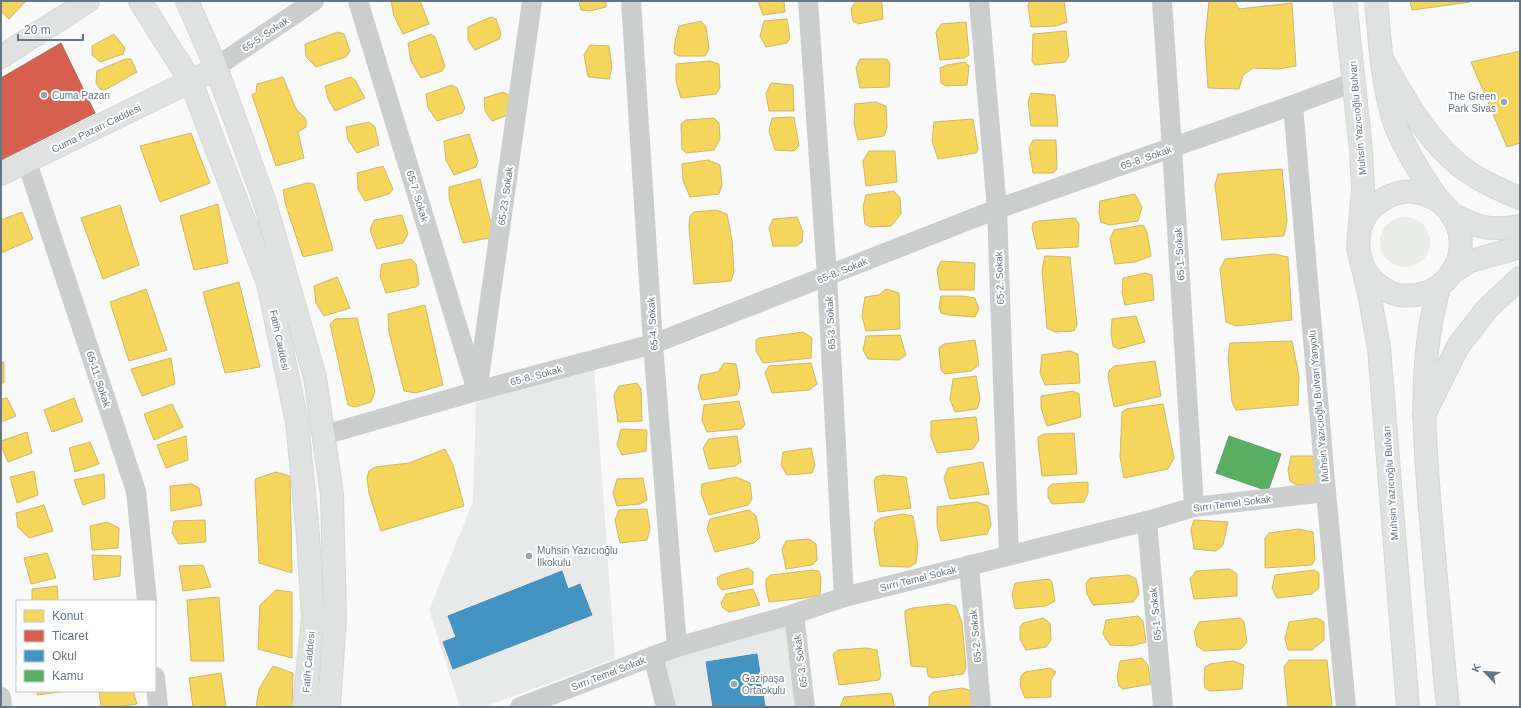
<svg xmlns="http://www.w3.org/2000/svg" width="1521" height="708" viewBox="0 0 1521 708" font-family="Helvetica,sans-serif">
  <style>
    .built { fill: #e8e9e9 }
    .green { fill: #e8ebe6 }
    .homes { fill: #f6d55c; stroke: #cbb867 }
    .shops { fill: #d6604d; stroke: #b4665d }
    .schools { fill: #4393c3; stroke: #4e8ab0 }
    .public { fill: #5aae61; stroke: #5e9d6b }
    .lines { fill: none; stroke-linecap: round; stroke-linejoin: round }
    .secondary-casing { stroke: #d6d7d8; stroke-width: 24 }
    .primary-casing { stroke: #d5d6d7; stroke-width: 24 }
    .street { stroke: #cccece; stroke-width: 20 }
    .secondary { stroke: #e0e1e1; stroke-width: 22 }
    .primary { stroke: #e0e1e1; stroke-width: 22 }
    .poi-dot { fill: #99a3ac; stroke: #fff; stroke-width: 1.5 }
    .labels { text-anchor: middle; stroke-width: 4; stroke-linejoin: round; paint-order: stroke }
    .street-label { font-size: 10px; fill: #667582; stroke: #fff }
    .poi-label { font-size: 10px; fill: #667582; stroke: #fff; text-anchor: start }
  </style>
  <rect width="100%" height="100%" fill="#f9f9f9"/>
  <g class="built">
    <path d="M594,367L615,659L484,707H460L429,610L473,502L476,402Z"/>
    <path d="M791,623L801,707H675L664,661Z"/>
  </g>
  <circle class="green" cx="1405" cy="242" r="25"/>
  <g class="homes">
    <path d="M1,1H26L9,19L1,11Z"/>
    <path d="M391,1H420L429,24L403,34L394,16Z"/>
    <path d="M579,1H606V7L590,11L581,10Z"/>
    <path d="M758,1H784L785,12L763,15Z"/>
    <path d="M856,1H880L882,3L883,19L858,24L853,21L851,9Z"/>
    <path d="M1030,1H1064L1067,22L1056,26L1031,27L1028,5Z"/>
    <path d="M1209,1H1234L1239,9L1292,3L1296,66L1278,69L1253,68L1243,75L1239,89L1208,88L1205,41Z"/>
    <path d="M1410,1H1470V2L1412,10Z"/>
    <path d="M491,17L496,19L501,34L499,39L475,50L468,40V27Z"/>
    <path d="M787,19L790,38L787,43L766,47L760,36L764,21Z"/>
    <path d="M701,21L706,27L709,49L705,56H678L674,53L675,41L679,26Z"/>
    <path d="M966,22L969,55L964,58L940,60L936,32L941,24Z"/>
    <path d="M1066,31L1069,56L1065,62L1035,65L1032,62L1033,34Z"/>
    <path d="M338,32L344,34L350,51L346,57L316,67L306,57L305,44Z"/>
    <path d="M114,34L125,48L123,54L100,62L92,55V46Z"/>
    <path d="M431,34L435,37L445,66L442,71L421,78L411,61L408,43Z"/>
    <path d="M590,45L609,46L612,67L609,79L588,77L584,55Z"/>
    <path d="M1520,51V143L1507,147L1471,62Z"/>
    <path d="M125,59H131L137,72L105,90L100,89L96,83L97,71Z"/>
    <path d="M860,59H887L890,64L889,87L860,88L856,68Z"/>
    <path d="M710,61L719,64L720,88L716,94L681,98L676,81V64Z"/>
    <path d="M965,62L969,66L967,85L946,86L941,83L940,68L947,65Z"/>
    <path d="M283,77L296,109L306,119V127L298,132L304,158L276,166L252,95L256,93L257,84Z"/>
    <path d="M351,77L355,80L365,98L335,111L328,99L325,86Z"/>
    <path d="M771,83L793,85L794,111H769L766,93Z"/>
    <path d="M452,85L457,88L465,108L462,113L437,121L428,108L426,94Z"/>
    <path d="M503,92L509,95L508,115L492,121L485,111L484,98Z"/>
    <path d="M1031,93L1055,95L1058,126H1031L1028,102Z"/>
    <path d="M875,102L886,106L887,127L884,136L858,140L854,124L855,104Z"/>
    <path d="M794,117L799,146L794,151L775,150L769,131L772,118Z"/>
    <path d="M714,118L719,123L720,139L714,150L686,153L682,149L681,124L686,120Z"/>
    <path d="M973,119L978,149L976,153L938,159L932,141L934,122Z"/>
    <path d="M369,122L375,127L379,145L357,153L348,140L346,127Z"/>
    <path d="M191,133L210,183L160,202L140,146Z"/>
    <path d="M469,134L478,161L476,167L454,175L446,160L444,141Z"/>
    <path d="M1033,140H1056L1057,169L1053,173H1033L1029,148Z"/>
    <path d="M869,151H895L897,182L866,186L863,161Z"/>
    <path d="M708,160L720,165L722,185L719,194L690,197L683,180L682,164Z"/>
    <path d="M383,166L393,189L389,194L365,201L358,189L357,173Z"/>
    <path d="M1282,169L1287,221L1284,236L1222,240L1215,185L1218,174Z"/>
    <path d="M480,179L492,228L489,238L463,243L449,198V187Z"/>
    <path d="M307,183L314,184L333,250L303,257L286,206L283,190Z"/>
    <path d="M894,191L900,198L901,214L891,226L870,227L865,224L863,207L866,195Z"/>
    <path d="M1135,194L1142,207L1138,221L1109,225L1101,222L1099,213L1100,201Z"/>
    <path d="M218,204L228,263L194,270L180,216Z"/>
    <path d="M120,205L139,265L103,279L81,218Z"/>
    <path d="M716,210L727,214L732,240L734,272L731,281L694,284L689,227L690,216L694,212Z"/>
    <path d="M22,212L33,239L1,253V220Z"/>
    <path d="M402,215L408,234L403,243L377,249L370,230L374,220Z"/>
    <path d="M797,217L803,232L802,242L796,246H773L769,228L773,219Z"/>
    <path d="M1075,218L1079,224L1078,247L1037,249L1032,228L1033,223L1038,221Z"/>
    <path d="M1143,225L1147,232L1151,256L1135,262L1115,264L1110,239L1114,230Z"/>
    <path d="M1274,254L1288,257L1292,320L1236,326L1226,322L1220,269L1225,259Z"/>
    <path d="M1045,256L1070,257L1077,325L1074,331L1055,332L1047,328L1042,270Z"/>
    <path d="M411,259L416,264L419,284L416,287L386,293L380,276L382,264Z"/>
    <path d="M941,261L975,263L974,290H940L937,270Z"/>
    <path d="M1145,273L1152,275L1154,300L1125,305L1122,293L1123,278Z"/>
    <path d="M337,277L350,308L324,316L316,303L314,286Z"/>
    <path d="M239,282L260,367L225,373L203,292Z"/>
    <path d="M146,289L167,350L129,361L110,302Z"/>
    <path d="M886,289L899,293L900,329L866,331L862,316L865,297L879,295Z"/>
    <path d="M941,296H962L975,298L979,309L975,317L949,315L941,313L939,307Z"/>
    <path d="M425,305L443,385L416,393L404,391L389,332L388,314Z"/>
    <path d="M1136,316L1145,342L1118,349L1113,346L1111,333L1112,319Z"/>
    <path d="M357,318L375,391L371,402L355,407L348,405L330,324L335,319Z"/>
    <path d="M803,332L812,338L811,358L763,363L756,351V340L759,338Z"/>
    <path d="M900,335L906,355L899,360L868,359L863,350L866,336Z"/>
    <path d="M975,340L979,365L971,371L945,374L941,370L939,348L944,344Z"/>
    <path d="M1292,341L1299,376L1298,405L1236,410L1232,402L1228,357L1230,343Z"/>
    <path d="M1070,351L1078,354L1080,383L1045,385L1040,373L1042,355Z"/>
    <path d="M171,358L175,384L142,396L131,369Z"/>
    <path d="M1155,361L1161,396L1114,407L1108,377L1109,371L1114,366Z"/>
    <path d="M4,362V383H1V363Z"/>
    <path d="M724,363L736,364L740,386L737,395L702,400L698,387L701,375L718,372Z"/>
    <path d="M811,363L817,384L809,390L772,393L765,373L769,366Z"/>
    <path d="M976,376L980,399L977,409L955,412L950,399L953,379Z"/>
    <path d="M637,383L641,389L642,421L618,422L614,395L619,386Z"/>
    <path d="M1073,391L1079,394L1081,417L1047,426L1041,408V396Z"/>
    <path d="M7,398L16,416L1,422V399Z"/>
    <path d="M74,398L83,421L52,432L44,410Z"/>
    <path d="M739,401L745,425L741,429L707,432L702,420L704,405Z"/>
    <path d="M172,404L183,427L154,440L144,414Z"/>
    <path d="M1163,404L1174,458L1168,469L1124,478L1120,457L1122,412L1126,409Z"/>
    <path d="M976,417L979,440L973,449L937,453L931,437V421Z"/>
    <path d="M621,429L647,430L646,451L622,455L617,445Z"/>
    <path d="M27,432L32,453L8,462L1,446V441Z"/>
    <path d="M1074,433L1077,474L1042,476L1038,442V437L1045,434Z"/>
    <path d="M186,436L188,460L166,468L157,445Z"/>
    <path d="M737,436L741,462L735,466L709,469L703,448L709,439Z"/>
    <path d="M90,442L99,464L75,472L69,448Z"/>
    <path d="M811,448L815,465L812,473L787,475L781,465L783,452Z"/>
    <path d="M445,449L453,465L464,506L381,531L369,493L367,478L369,471L375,467L409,463Z"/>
    <path d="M1291,456H1312L1317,460L1321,480L1314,485H1297L1290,481L1288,470Z"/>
    <path d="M983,462L989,494L950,499L944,478L948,468Z"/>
    <path d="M34,471L38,495L17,503L10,477Z"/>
    <path d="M276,472L290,476L292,573L259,563L255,479Z"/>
    <path d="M104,474L105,498L83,505L74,480Z"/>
    <path d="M883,475L906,477L911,508L878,512L874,481L876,477Z"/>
    <path d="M736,477L750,483L752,499L748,505L709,515L701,493L702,484Z"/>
    <path d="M643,478L647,500L640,504L617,506L613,493L617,479Z"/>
    <path d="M1088,482V493L1084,502L1052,504L1048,497V488L1052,484Z"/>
    <path d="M192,484L199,488L202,505L171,511L170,486Z"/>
    <path d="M977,502L988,506L991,525L987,534L941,541L937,526V507Z"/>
    <path d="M44,505L53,531L29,538L18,527L16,513Z"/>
    <path d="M647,509L650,529L647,540L620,543L615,520L619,510Z"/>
    <path d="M749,510L756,516L760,537L754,543L715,552L707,529L710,519Z"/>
    <path d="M903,514L913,516L918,546L916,563L909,567L880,566L874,530L875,522L880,518Z"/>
    <path d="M205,520L206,542L179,544L172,533L174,521Z"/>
    <path d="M1194,520L1228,522L1223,545L1216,551L1194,549L1191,529Z"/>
    <path d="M107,522L119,528L118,548L92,550L90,526Z"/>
    <path d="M1298,529L1313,532L1315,559L1312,565L1265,568V538L1269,533Z"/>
    <path d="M809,539L816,544L817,560L812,565L786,569L782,549L786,541Z"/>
    <path d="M47,553L56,578L31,584L24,558Z"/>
    <path d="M92,555L121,556L120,576L94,580Z"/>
    <path d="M203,565L211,587L183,591L179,566Z"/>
    <path d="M748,568L753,572V584L722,590L718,585L717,578L721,575Z"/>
    <path d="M1230,569L1237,574V596L1194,599L1190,579L1196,571Z"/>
    <path d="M813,570L819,571L821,578L820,595L805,598L769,602L766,588V579L771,575Z"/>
    <path d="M1314,570L1319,573V588L1312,594L1277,598L1272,588L1275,575Z"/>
    <path d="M1129,575L1136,579L1139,594L1133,602L1093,605L1087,594L1086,583L1090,578Z"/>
    <path d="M1049,579L1052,582L1055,601L1046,606L1015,609L1012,595L1015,583Z"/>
    <path d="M57,586L58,601H32V589Z"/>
    <path d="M753,589L760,605L729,612L723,608L721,603L726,594Z"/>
    <path d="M276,590L292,592V658L258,649L260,605Z"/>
    <path d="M219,597L224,661H191L187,600Z"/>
    <path d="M948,604L956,606L962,623L966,668L963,674L933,678L928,676L927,667L911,666L905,616V611L912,608Z"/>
    <path d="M1138,616L1143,621L1146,642L1131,646L1110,645L1103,634L1106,620Z"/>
    <path d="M1043,618L1050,623L1051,640L1046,647L1026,650L1020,639V627L1023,623Z"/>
    <path d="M1240,618L1244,622L1247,642L1241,649L1204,651L1197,646L1194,632L1199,622Z"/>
    <path d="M1317,618L1324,622V640L1312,650H1288L1285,638L1289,622Z"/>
    <path d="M866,648L877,650L881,676L879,680L839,685L833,654L838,650Z"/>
    <path d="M1142,658L1148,665L1151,684L1123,689L1119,686L1117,677L1120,661Z"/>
    <path d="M1289,660H1327L1332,707H1288L1284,667Z"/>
    <path d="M1233,661L1244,665L1242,689L1210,691L1205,688L1204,679L1205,667L1210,664Z"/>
    <path d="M273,666L293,673L292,707H256L259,689Z"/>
    <path d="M1050,668L1056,672L1051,680V697L1025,698L1020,686L1021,676L1025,672Z"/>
    <path d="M221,673L226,707H193L189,678Z"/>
    <path d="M962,688L975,692L977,707H929V697L933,692Z"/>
    <path d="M37,691H68L37,695Z"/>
    <path d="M99,691H133L137,704L116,707H101Z"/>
    <path d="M891,693L895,707H840L844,697Z"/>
  </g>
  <path class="shops" d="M61,43L95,113L1,160V78Z"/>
  <g class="schools">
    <path d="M562,571L568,589L580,584L592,615L453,669L443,642L456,637L448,616Z"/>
    <path d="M757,654L765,707H713L706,662Z"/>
  </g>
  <path class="public" d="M1229,436L1281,454L1268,491L1216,473Z"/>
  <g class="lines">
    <defs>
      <g id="secondary">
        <path d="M140,1L191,82L268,283L297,422L308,536L313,617L304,707"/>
        <path d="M187,1L216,67L265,203L315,377L332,495L335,617L329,707"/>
        <path d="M1,57L88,1"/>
        <path d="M1383,61C1402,94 1421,130 1449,156C1466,174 1497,189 1520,198"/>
        <path d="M1,174L203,75"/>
        <path d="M1453,215C1478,228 1492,231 1520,226"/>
        <path d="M1454,271L1471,261L1520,247"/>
        <path d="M1424,415L1458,346L1487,309L1520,278"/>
      </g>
      <g id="primary">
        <path d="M1345,1L1361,150L1363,189L1358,248L1369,293L1379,348L1408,707"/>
        <path d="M1360,228C1367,205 1392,189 1416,192C1424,193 1432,197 1439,201"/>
        <path d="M1364,268C1370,281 1385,292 1399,295C1416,297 1434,293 1446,280C1464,260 1466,232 1449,211C1446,207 1442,204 1439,200C1435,196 1433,192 1430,188C1418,170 1399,138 1393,118C1382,81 1380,40 1376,1"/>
        <path d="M1440,285C1416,364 1425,451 1432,532C1437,590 1442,649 1448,707"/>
      </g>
    </defs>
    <use href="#secondary" class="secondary-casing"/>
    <use href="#primary" class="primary-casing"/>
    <g class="street">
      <path d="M358,1L477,391"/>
      <path d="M631,1L653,344L677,647"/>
      <path d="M808,1L827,276L844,597"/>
      <path d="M979,1L997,209L1009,555"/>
      <path d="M1162,1L1172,148L1194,507"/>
      <path d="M216,67L314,1"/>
      <path d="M1293,105L1326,492L1346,707"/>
      <path d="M27,162L136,491L147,601"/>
      <path d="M478,385L532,1"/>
      <path d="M324,435L477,391L653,344L997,209L1293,105L1354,82"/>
      <path d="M1147,521L1163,707"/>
      <path d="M969,565L981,707"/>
      <path d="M794,614L805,707"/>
      <path d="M653,656L666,707"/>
      <path d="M155,677L158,707"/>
      <path d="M1,697L2,707"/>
      <path d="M520,707L677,647L794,614L844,597L1147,521L1194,507L1326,492"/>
    </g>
    <use href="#secondary" class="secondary"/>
    <use href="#primary" class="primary"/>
  </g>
  <g class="poi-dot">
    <circle cx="44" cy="95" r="4"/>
    <circle cx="1504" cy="102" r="4"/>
    <circle cx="529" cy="556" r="4"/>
    <circle cx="734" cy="684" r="4"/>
  </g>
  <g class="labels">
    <g class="street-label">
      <text transform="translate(265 34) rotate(-34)" y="4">65-5. Sokak</text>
      <text transform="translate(1357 118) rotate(-95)" y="4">Muhsin Yazıcıoğlu Bulvarı</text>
      <text transform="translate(96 128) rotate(-26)" y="4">Cuma Pazarı Caddesi</text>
      <text transform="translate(1146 157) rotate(-19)" y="4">65-8. Sokak</text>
      <text transform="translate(418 196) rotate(73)" y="4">65-7. Sokak</text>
      <text transform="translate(505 196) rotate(-82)" y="4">65-23. Sokak</text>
      <text transform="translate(1179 254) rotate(-93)" y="4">65-1. Sokak</text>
      <text transform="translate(842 270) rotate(-22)" y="4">65-8. Sokak</text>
      <text transform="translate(999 278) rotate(-92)" y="4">65-2. Sokak</text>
      <text transform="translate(830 323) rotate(-93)" y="4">65-3. Sokak</text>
      <text transform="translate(652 324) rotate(-94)" y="4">65-4. Sokak</text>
      <text transform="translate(280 340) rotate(78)" y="4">Fatih Caddesi</text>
      <text transform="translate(536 375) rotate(-15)" y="4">65-8. Sokak</text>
      <text transform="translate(99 379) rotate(72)" y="4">65-11. Sokak</text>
      <text transform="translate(1318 406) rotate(-95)" y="4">Muhsin Yazıcıoğlu Bulvarı Yanyolu</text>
      <text transform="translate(1390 483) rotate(-94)" y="4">Muhsin Yazıcıoğlu Bulvarı</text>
      <text transform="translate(1232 503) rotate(-7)" y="4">Sırrı Temel Sokak</text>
      <text transform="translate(918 578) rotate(-14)" y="4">Sırrı Temel Sokak</text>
      <text transform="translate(1155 614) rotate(-95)" y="4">65-1. Sokak</text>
      <text transform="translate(975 636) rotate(-95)" y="4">65-2. Sokak</text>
      <text transform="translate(800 661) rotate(-97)" y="4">65-3. Sokak</text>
      <text transform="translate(308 662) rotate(-85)" y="4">Fatih Caddesi</text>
      <text transform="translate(608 673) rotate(-21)" y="4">Sırrı Temel Sokak</text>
    </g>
    <g class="poi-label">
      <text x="52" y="99">Cuma Pazarı</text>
      <text x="1496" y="100" text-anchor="end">The Green<tspan x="1496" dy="12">Park Sivas</tspan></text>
      <text x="537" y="554">Muhsin Yazıcıoğlu<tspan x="537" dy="12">İlkokulu</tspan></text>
      <text x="742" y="682">Gazipaşa<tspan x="742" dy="12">Ortaokulu</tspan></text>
    </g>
  </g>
  <rect width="1521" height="708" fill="none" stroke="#667582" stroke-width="4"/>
  <rect x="16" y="600" width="140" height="92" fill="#ffffff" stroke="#c2c8cd"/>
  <rect x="24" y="610" width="20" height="12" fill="#f6d55c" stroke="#c2c8cd"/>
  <text x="52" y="620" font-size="12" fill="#667582">Konut</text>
  <rect x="24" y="630" width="20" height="12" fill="#d6604d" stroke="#c2c8cd"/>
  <text x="52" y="640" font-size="12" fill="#667582">Ticaret</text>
  <rect x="24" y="650" width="20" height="12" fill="#4393c3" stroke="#c2c8cd"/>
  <text x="52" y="660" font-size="12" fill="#667582">Okul</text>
  <rect x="24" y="670" width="20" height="12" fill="#5aae61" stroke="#c2c8cd"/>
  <text x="52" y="680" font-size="12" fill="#667582">Kamu</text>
  <g transform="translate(1485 672) rotate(295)" stroke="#ffffff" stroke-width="3" paint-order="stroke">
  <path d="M0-3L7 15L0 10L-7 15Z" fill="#667582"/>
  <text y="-6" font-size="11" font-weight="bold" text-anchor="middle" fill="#667582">K</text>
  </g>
  <path d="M18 34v6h65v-6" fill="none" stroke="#667582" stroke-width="2"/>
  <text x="24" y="34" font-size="12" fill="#667582" stroke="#ffffff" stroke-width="3" paint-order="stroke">20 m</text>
</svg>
